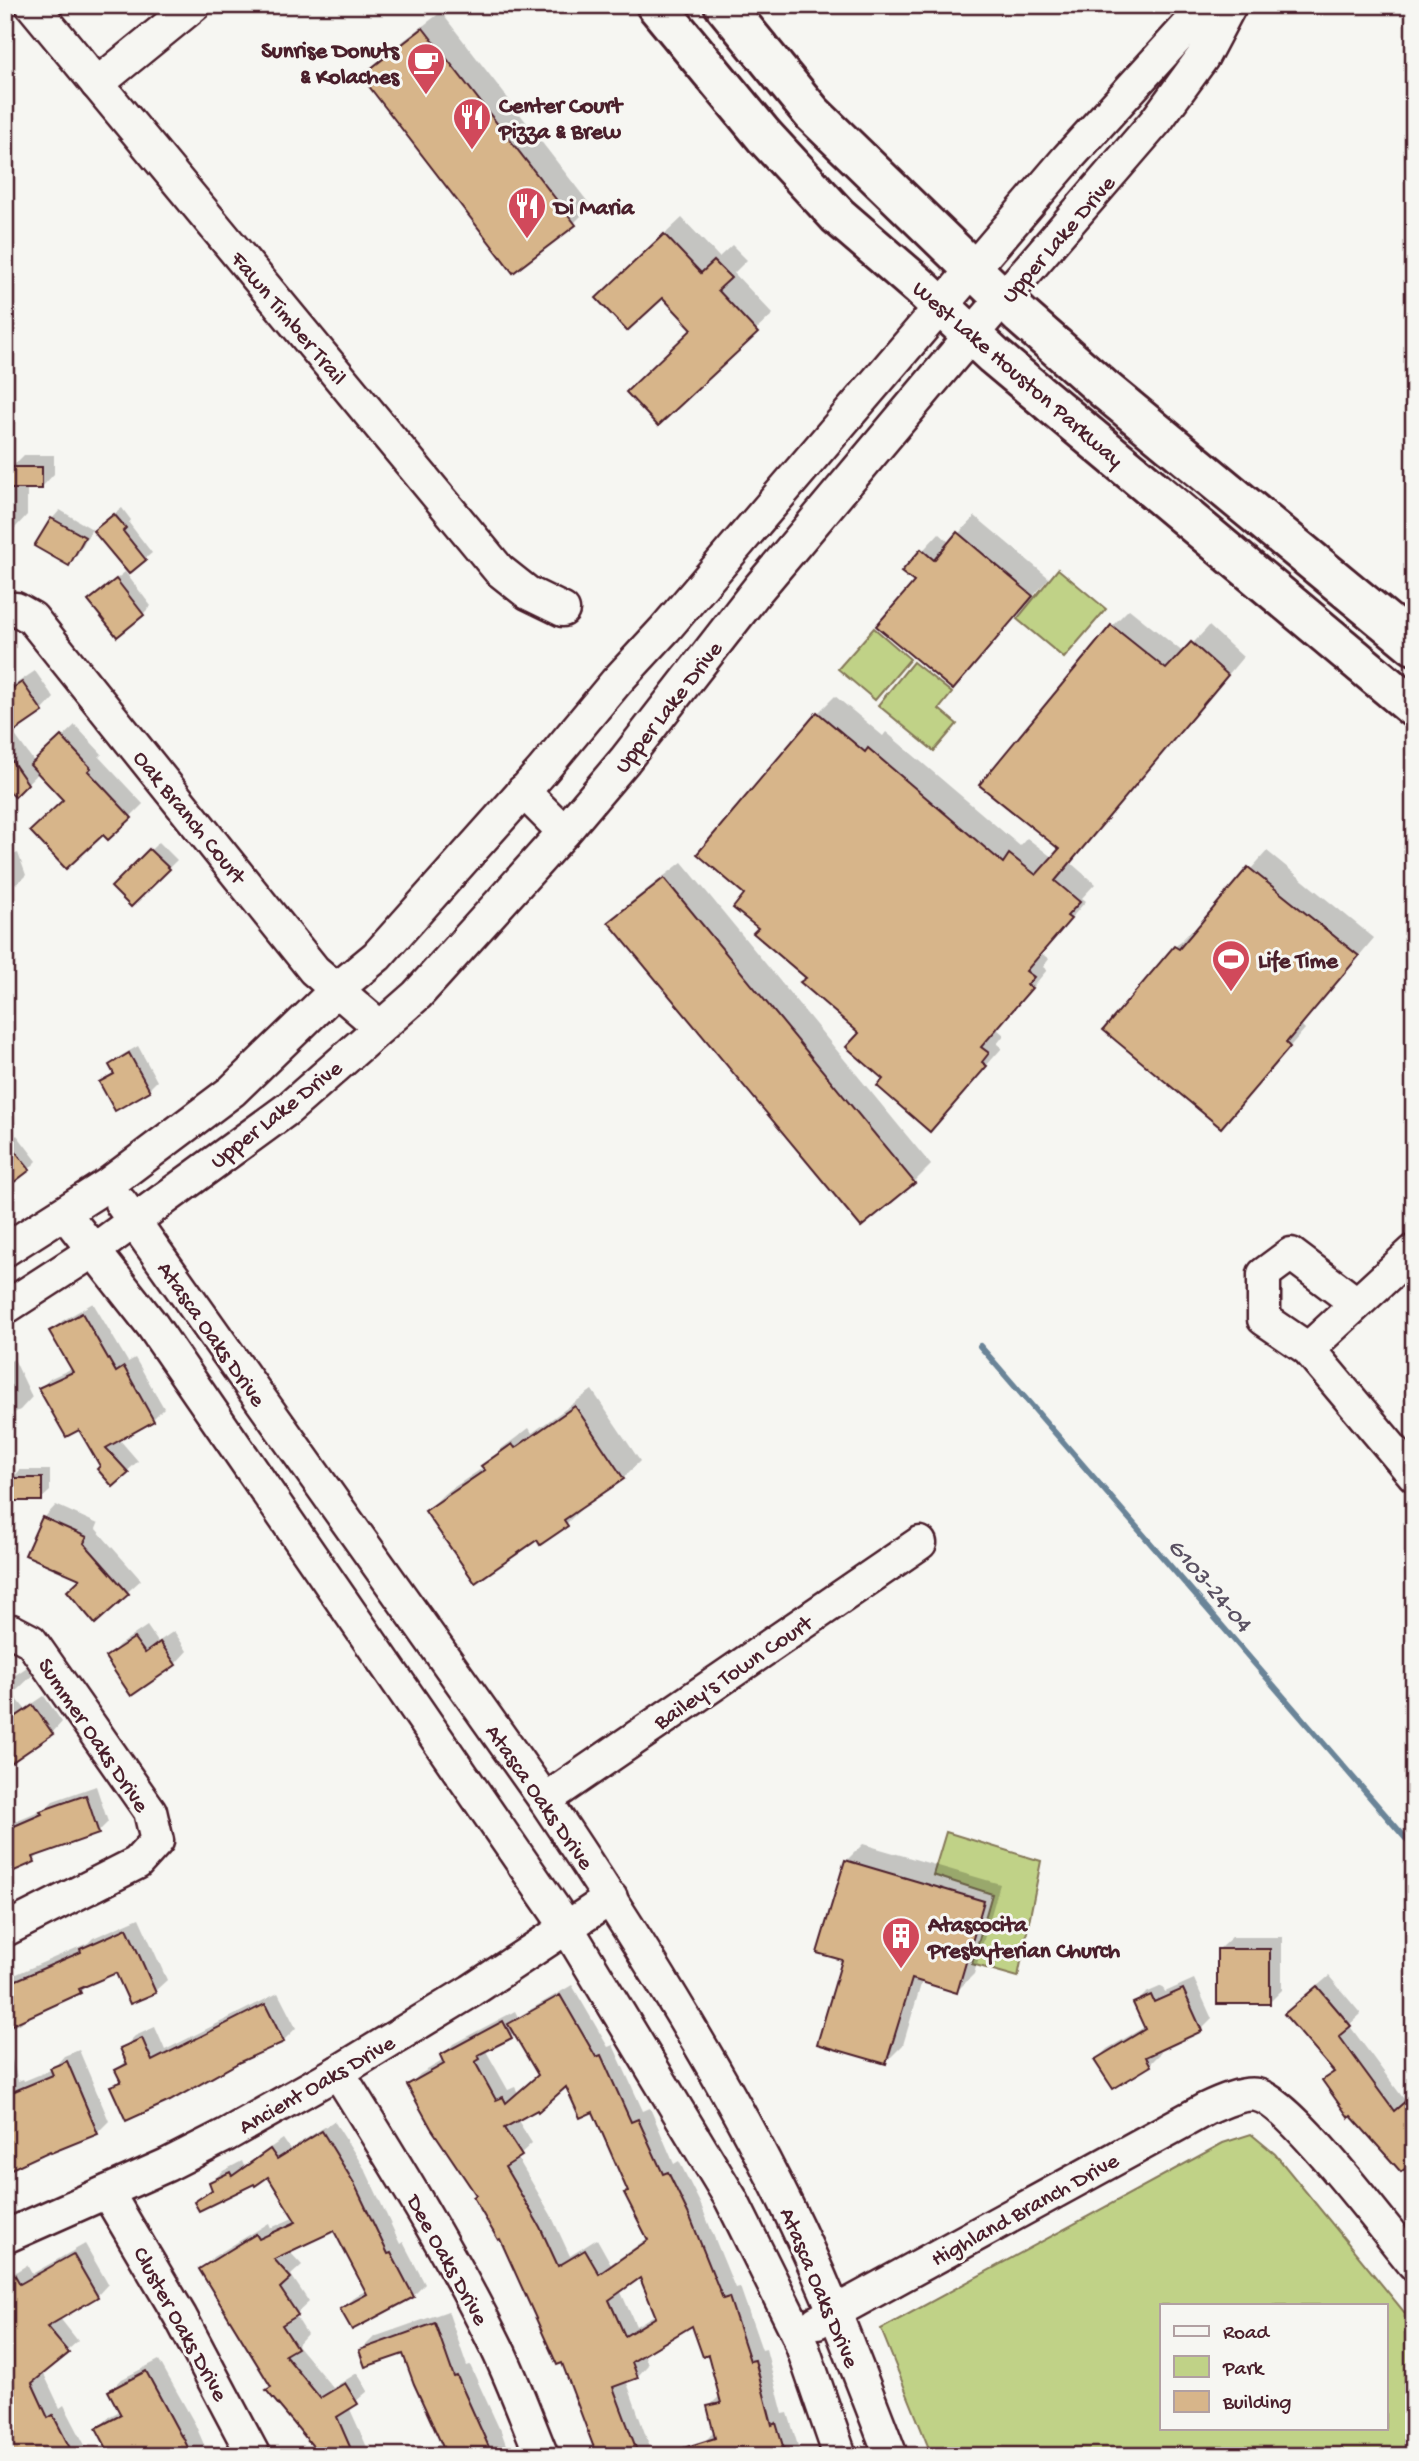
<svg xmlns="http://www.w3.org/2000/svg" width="1419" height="2461" viewBox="0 0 1419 2461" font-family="'Gochi Hand',sans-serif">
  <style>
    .green { fill: #c0d287; stroke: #857859; stroke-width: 2; fill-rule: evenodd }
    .shadow { fill: #0003; fill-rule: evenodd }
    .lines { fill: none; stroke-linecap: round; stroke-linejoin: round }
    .stream { stroke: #6a8498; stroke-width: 6 }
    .building { fill: #d7b58a; stroke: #4a1f2b; stroke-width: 2; fill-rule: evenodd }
    .minor-casing { stroke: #4a1f2b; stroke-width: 37 }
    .major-casing { stroke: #4a1f2b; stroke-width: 44 }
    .minor { stroke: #f6f6f2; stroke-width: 32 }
    .major { stroke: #f6f6f2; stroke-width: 38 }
    .labels { text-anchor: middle; stroke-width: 6; stroke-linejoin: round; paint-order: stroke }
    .poi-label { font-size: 23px; font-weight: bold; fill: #4a1f2b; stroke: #f6f6f2; text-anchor: start }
    .street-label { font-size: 23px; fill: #4a1f2b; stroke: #f6f6f2 }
    .water-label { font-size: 24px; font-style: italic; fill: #5a5162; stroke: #f6f6f2 }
  </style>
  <rect width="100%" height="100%" fill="#f6f6f2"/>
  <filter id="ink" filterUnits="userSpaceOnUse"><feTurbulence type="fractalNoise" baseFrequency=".0143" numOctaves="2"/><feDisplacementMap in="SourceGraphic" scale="14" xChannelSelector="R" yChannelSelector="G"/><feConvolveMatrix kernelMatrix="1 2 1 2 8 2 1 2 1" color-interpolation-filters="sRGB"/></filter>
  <g filter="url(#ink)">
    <g class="green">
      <path d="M1058,569L1106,609L1064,658L1017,619Z"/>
      <path d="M874,628L910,659L875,700L838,669Z"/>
      <path d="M913,662L952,693L939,709L957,724L934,751L878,705Z"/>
      <path d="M946,1832L1041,1861L1018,1977L972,1964L992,1894L933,1875Z"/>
      <path d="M1251,2134L1275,2154L1414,2324V2456H932L881,2329L1223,2143ZM1386,2305V2428H1162V2305Z"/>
    </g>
    <g class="shadow">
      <path d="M441,12L591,206L574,223L363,76L380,59Z"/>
      <path d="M682,218L719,257L732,245L747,260L734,273L773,314L658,423L694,329L663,295L615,281Z"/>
      <path d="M24,455H54V474L42,487H27V515L15,528H5V477H11V468Z"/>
      <path d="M122,508L131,520L129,523L152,553L129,572L102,524Z"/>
      <path d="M60,510L92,529L77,555L69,563L37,545L52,519Z"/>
      <path d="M975,516L1049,578L953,688L916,582L904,571L939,533L950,543Z"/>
      <path d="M125,572L151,606L143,614L99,593Z"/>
      <path d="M1129,609L1184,653L1209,626L1243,657L1071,863L1095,884L1082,898L1086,901L1041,953L1049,959L1043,967L1047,970L997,1029L1004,1035L997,1044L1002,1048L930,1129L886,1079L862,1032L761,928L746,894L818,713L835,696L883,736L886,732L1020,846L1027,838L1053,858L1061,849L1112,626Z"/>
      <path d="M35,671L54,698L42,711L12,731L35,763L75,725L102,754L99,757L143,804L130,817L65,799L39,772L15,795L5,785V691Z"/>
      <path d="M159,842L177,860L131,905L113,887Z"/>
      <path d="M1267,851L1374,938L1301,1025L1305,1029L1221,1126L1175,947L1192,930L1195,932Z"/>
      <path d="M18,853L26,875L18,883L5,888V858Z"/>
      <path d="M682,862L931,1165L914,1182L862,1225L610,922L627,905Z"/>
      <path d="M5,998L12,1001L5,1018Z"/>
      <path d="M138,1046L157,1081L149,1089L115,1108L101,1083L115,1071L111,1065L119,1057Z"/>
      <path d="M17,1135L37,1161L29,1169L5,1144Z"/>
      <path d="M93,1303L128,1362L135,1358L164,1408L153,1419L119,1439L138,1461L113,1485L80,1427L40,1388L51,1378L73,1368L52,1332L62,1321Z"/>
      <path d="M14,1359L32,1397L20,1410L5,1417V1364Z"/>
      <path d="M592,1390L640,1461L623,1478L582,1505L583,1507L566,1524L537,1538L427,1511L444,1494L484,1467L501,1449L529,1428L532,1433Z"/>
      <path d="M20,1470H50V1491L41,1499L12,1479Z"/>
      <path d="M56,1505L98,1524L96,1529L141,1580L95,1621L82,1578L44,1518Z"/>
      <path d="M5,1534L12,1548L5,1554Z"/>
      <path d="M147,1626L158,1642L174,1631L187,1651L175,1664L107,1658L119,1645Z"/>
      <path d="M39,1659L43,1665L13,1694L25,1709L44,1696L62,1722L52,1733L5,1765V1682Z"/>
      <path d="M96,1786L108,1822L98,1832L43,1851L34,1860L5,1873V1817L8,1824L46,1808L53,1801Z"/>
      <path d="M863,1844L1000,1884L974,1974L957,1991L922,1981L903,2045L886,2062L844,1959L846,1861Z"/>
      <path d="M139,1918L167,1980L155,1991L117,1970L90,1982L80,1992L30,2015L21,2023L5,2030V1979L88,1943L93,1938Z"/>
      <path d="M1232,1937H1282V1990L1269,2003L1219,1949Z"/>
      <path d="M1329,1976L1361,2014L1349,2025L1406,2102L1414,2095V2184L1324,2080L1335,2070L1297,2003Z"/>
      <path d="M1194,1979L1212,2019L1201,2030L1159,2049L1161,2053L1150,2064L1113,2087L1096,2060L1107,2049L1146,2026L1135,2004L1146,1993L1162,1986L1165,1992Z"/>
      <path d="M572,1985L608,2047L613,2045L643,2111L650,2108L674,2164L679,2161L701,2205L735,2288L740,2287L762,2350L766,2349L783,2414L788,2413L801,2456H750L702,2444L715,2431L709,2406L721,2395L709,2353L693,2323L644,2353L648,2365L637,2377L626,2380L653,2456H599L563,2360L501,2236L409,2085L420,2074L444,2060L442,2056L453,2044L515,2011L518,2017ZM515,2032L540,2074L518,2093L515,2087L508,2090L486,2051ZM567,2084L593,2110L629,2191L626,2194L648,2238L611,2264L597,2239L570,2256L551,2215L517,2157L532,2143L517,2119ZM641,2276L656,2314L636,2326L620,2290Z"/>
      <path d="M278,1993L296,2028L283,2041L112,2087L121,2078L117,2070L127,2060L122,2049L135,2036L155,2027L165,2050Z"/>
      <path d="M5,2036L18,2081L23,2079L24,2081L53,2069L64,2056L79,2050L109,2121L97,2133L51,2148L5,2171Z"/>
      <path d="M334,2121L366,2171L400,2244L403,2242L425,2284L413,2296L342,2309L354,2297L367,2290L335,2228L288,2250L302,2265L291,2275L309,2302L295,2315L307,2334L297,2345L333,2388L357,2373L368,2391L349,2407L371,2456H305L304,2453L313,2443L273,2386L202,2269L213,2257L269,2223L271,2228L295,2217L269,2175L196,2203L213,2187L211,2182L223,2171L242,2161L244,2166L283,2139L290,2149Z"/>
      <path d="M85,2244L108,2284L97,2296L59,2317L78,2341L43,2372L60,2408L64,2405L90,2455L5,2456L9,2276L27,2265L32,2274Z"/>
      <path d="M448,2311L467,2366L470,2365L499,2428H500L510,2456H418L423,2450L443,2444L404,2351L361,2350L374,2337Z"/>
      <path d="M159,2360L195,2424L209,2456H139L98,2429L110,2416L120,2411L110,2391L122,2379Z"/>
    </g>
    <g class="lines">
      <path class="stream" d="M980,1346L1414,1848"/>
    </g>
    <g class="building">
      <path d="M423,28L576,225L513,273L361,76Z"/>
      <path d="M664,234L701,273L714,261L731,278L718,290L758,333L658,426L626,392L692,329L663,298L627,331L596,298Z"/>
      <rect x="10" y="467" width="32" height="22"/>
      <path d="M114,514L126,528L123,531L146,560L129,574L93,531Z"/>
      <path d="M51,518L85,537L69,566L34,546Z"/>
      <path d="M957,532L1033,596L953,690L876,626L914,582L901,572L921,549L934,560Z"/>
      <path d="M116,579L144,615L117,637L88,601Z"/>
      <path d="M1111,625L1166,669L1191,642L1228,675L1055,881L1080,902L1067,916L1071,919L1026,971L1034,977L1027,985L1032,988L981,1047L989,1053L982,1062L987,1066L930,1132L877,1086L883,1079L846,1047L859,1033L800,982L806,978L753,933L758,928L733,908L744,894L697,854L817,712L865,752L868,748L1003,863L1009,854L1036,875L1059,849L979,785Z"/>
      <path d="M22,682L43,712L5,738V693Z"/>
      <path d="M61,736L91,768L88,771L132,818L108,840L103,835L66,869L30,831L63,800L30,765Z"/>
      <path d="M5,751L28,784L15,797L5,787Z"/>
      <path d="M149,849L170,869L131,907L111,887Z"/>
      <path d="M1248,867L1359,956L1286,1043L1290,1047L1221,1128L1103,1030L1174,946L1179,949Z"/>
      <path d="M664,878L915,1183L861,1227L608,922Z"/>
      <path d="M129,1053L150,1091L115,1111L99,1082L114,1074L109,1065Z"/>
      <path d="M5,1138L30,1170L5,1189Z"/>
      <path d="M82,1313L116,1372L124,1367L154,1421L106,1448L129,1473L113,1487L97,1469L100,1466L79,1430L66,1437L38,1388L73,1372L49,1331Z"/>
      <path d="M575,1406L624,1479L564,1520L568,1526L540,1545L537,1540L475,1583L425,1511L485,1470L481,1466L512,1444L515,1448Z"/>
      <rect x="10" y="1478" width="32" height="23"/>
      <path d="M42,1517L87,1537L84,1543L129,1594L95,1624L67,1591L80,1579L25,1555Z"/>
      <path d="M134,1638L145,1653L160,1642L176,1665L131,1696L105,1657Z"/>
      <path d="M33,1705L53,1734L5,1767V1724Z"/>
      <path d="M86,1795L99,1834L33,1857L35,1862L5,1875V1830L42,1814L40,1811Z"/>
      <path d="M845,1860L984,1901L957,1993L912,1979L886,2064L817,2044L842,1960L817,1953Z"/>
      <path d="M127,1928L156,1993L130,2004L116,1973L79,1989L81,1993L5,2028V1985L81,1952L80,1949Z"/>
      <rect x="1217" y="1949" width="53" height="55"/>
      <path d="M1317,1986L1351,2026L1339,2036L1394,2111L1414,2094V2161L1401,2172L1351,2116L1349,2118L1322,2080L1334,2072L1284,2014Z"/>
      <path d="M1183,1989L1202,2031L1146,2057L1151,2066L1113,2089L1094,2060L1145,2029L1133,2003L1151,1995L1154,2002Z"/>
      <path d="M560,1995L596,2057L601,2055L631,2122L638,2119L663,2174L668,2172L690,2217L723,2299L729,2297L750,2361L755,2360L772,2425L776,2423L786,2456H672L671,2452L715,2438L707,2406L721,2403L708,2355L703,2357L692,2326L632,2362L638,2378L613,2387L639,2456H597L562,2363L557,2365L500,2239L498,2240L473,2197L476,2195L431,2128L407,2085L444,2064L440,2055L503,2021L512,2038L478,2055L480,2059L475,2062L496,2100L503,2097L506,2103L538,2075L508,2024ZM566,2087L580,2118L593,2112L628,2192L624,2193L648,2240L599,2274L585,2250L558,2266L540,2227L505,2167L522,2156L504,2128L537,2110L538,2112ZM640,2278L656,2317L625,2336L609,2300Z"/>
      <path d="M265,2004L284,2042L240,2062L170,2101L126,2121L110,2086L121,2082L115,2070L127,2064L120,2048L142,2038L152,2061Z"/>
      <path d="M67,2061L98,2134L51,2153L50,2151L5,2172V2095L53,2075L50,2068Z"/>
      <path d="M322,2131L354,2183L388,2254L391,2253L414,2297L352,2330L340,2309L367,2294L334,2231L274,2259L291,2278L280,2288L298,2315L282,2325L297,2348L285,2355L320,2398L345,2383L358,2404L337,2417L354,2456H321L266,2390L271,2387L199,2269L256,2234L259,2239L296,2222L268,2177L255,2186L254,2184L199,2211L194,2202L212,2190L209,2182L230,2172L232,2176L270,2149L277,2159Z"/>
      <path d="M73,2254L98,2297L47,2327L69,2353L32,2383L48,2418L53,2415L74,2456H5V2258L20,2284Z"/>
      <path d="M435,2323L454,2377L457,2376L493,2456H447L414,2384L403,2354L365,2367L359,2350Z"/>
      <path d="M146,2371L181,2436L182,2435L192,2456H111L96,2428L121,2415L108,2391Z"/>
    </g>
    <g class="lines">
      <defs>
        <g id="minor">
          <path d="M32,5L499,570L528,593L563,610"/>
          <path d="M97,84L194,5"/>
          <path d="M5,609H16L32,618L314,970L380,1027"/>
          <path d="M523,791L564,832"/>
          <path d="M121,1203L545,1800C632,1930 717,2064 787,2206C826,2285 859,2373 891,2456"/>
          <path d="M65,1214L152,1325L568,1929L731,2199L798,2334L840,2456"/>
          <path d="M5,1250L107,1185L232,1091L337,989L377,956L542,771L616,682L665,629L1067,159L1207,5"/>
          <path d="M1356,1303L1291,1254L1264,1274V1319L1308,1349L1414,1475"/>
          <path d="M5,1308L93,1251L289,1108L417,995L564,832L625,760L758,589L950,360L1156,121L1202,58L1230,5"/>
          <path d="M1308,1349L1414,1251"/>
          <path d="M5,1633L12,1631L31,1641L150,1811L157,1841L137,1863L5,1930"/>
          <path d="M545,1800L920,1543"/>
          <path d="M338,2072C394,2162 450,2252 497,2348C514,2383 527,2420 542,2456"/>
          <path d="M107,2192L180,2316L254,2456"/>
          <path d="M5,2237L167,2165L226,2135L338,2072L471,1991L611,1898"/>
          <path d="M817,2322L1206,2109C1219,2103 1243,2092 1257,2095C1291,2102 1387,2232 1414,2264"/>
        </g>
        <g id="major">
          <path d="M656,5L764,136L838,216L919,286L994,356L1414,708"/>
          <path d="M724,5L812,113L1021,316L1104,389L1414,645"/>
        </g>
      </defs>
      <use href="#minor" class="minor-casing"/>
      <use href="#major" class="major-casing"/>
      <use href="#minor" class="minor"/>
      <use href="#major" class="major"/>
    </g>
  </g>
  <defs>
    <symbol id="cafe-pin" viewBox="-11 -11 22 30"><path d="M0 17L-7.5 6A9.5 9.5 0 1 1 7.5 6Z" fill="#d1495b" stroke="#f6f6f2"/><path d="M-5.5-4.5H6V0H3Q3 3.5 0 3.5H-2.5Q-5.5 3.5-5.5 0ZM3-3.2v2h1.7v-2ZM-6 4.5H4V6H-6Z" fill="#fff"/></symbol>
    <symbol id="restaurant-pin" viewBox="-11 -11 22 30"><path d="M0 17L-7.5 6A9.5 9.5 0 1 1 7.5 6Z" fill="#d1495b" stroke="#f6f6f2"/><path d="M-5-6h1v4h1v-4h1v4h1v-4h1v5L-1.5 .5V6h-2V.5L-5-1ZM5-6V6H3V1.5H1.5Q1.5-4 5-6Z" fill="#fff"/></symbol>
    <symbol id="stadium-pin" viewBox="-11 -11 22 30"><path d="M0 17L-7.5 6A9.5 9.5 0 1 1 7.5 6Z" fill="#d1495b" stroke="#f6f6f2"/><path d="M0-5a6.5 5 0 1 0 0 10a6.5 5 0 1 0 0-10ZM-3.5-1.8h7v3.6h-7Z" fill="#fff"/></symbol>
    <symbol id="building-pin" viewBox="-11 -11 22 30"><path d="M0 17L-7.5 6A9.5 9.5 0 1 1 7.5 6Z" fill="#d1495b" stroke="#f6f6f2"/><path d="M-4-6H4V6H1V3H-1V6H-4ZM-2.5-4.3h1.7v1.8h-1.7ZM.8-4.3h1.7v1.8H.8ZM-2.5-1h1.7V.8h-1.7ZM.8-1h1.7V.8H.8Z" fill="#fff"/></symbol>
  </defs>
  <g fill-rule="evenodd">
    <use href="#cafe-pin" x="404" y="40" width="44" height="60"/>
    <use href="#restaurant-pin" x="450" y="95" width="44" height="60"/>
    <use href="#restaurant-pin" x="505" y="184" width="44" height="60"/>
    <use href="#stadium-pin" x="1209" y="937" width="44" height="60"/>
    <use href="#building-pin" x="879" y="1914" width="44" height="60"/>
  </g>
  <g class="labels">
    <g class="poi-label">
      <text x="399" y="57" text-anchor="end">Sunrise Donuts<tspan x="399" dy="26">&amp; Kolaches</tspan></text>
      <text x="499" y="112">Center Court<tspan x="499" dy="26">Pizza &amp; Brew</tspan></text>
      <text x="554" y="214">Di Maria</text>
      <text x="1258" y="967">Life Time</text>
      <text x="928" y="1931">Atascocita<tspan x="928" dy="26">Presbyterian Church</tspan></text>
    </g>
    <g class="street-label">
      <text transform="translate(1057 238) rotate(-49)" y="8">Upper Lake Drive</text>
      <text transform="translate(290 317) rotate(50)" y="8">Fawn Timber Trail</text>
      <text transform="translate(1019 373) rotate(41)" y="8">West Lake Houston Parkway</text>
      <text transform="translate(667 706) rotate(-52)" y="8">Upper Lake Drive</text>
      <text transform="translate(191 816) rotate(51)" y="8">Oak Branch Court</text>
      <text transform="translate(275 1113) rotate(-38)" y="8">Upper Lake Drive</text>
      <text transform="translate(213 1333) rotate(55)" y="8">Atasca Oaks Drive</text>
      <text transform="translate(732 1671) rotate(-34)" y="8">Bailey's Town Court</text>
      <text transform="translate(95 1734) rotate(56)" y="8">Summer Oaks Drive</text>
      <text transform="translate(541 1796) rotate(55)" y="8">Atasca Oaks Drive</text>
      <text transform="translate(316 2083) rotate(-30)" y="8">Ancient Oaks Drive</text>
      <text transform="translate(1024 2208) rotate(-29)" y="8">Highland Branch Drive</text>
      <text transform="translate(449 2259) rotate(61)" y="8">Dee Oaks Drive</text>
      <text transform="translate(821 2287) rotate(67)" y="8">Atasca Oaks Drive</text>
      <text transform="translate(182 2323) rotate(61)" y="8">Cluster Oaks Drive</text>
    </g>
    <g class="water-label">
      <text transform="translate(1211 1584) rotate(49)" y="8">G103-24-04</text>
    </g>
  </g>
  <rect width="1419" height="2461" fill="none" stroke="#f6f6f2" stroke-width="28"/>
  <rect x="14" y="14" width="1391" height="2433" fill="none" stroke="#4a1f2b" stroke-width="2.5" filter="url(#ink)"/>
  <rect x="1160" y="2304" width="228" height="126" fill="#f6f6f2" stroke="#b1a0a2" stroke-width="2"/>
  <rect x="1174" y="2326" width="35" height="10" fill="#f6f6f2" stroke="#b1a0a2" stroke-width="2"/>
  <text x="1223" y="2338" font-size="21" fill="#4a1f2b">Road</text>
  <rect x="1174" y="2356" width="35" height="21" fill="#c0d287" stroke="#b1a0a2" stroke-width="2"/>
  <text x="1223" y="2374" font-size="21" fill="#4a1f2b">Park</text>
  <rect x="1174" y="2391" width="35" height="21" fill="#d7b58a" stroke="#b1a0a2" stroke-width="2"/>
  <text x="1223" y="2408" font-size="21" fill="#4a1f2b">Building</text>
</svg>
